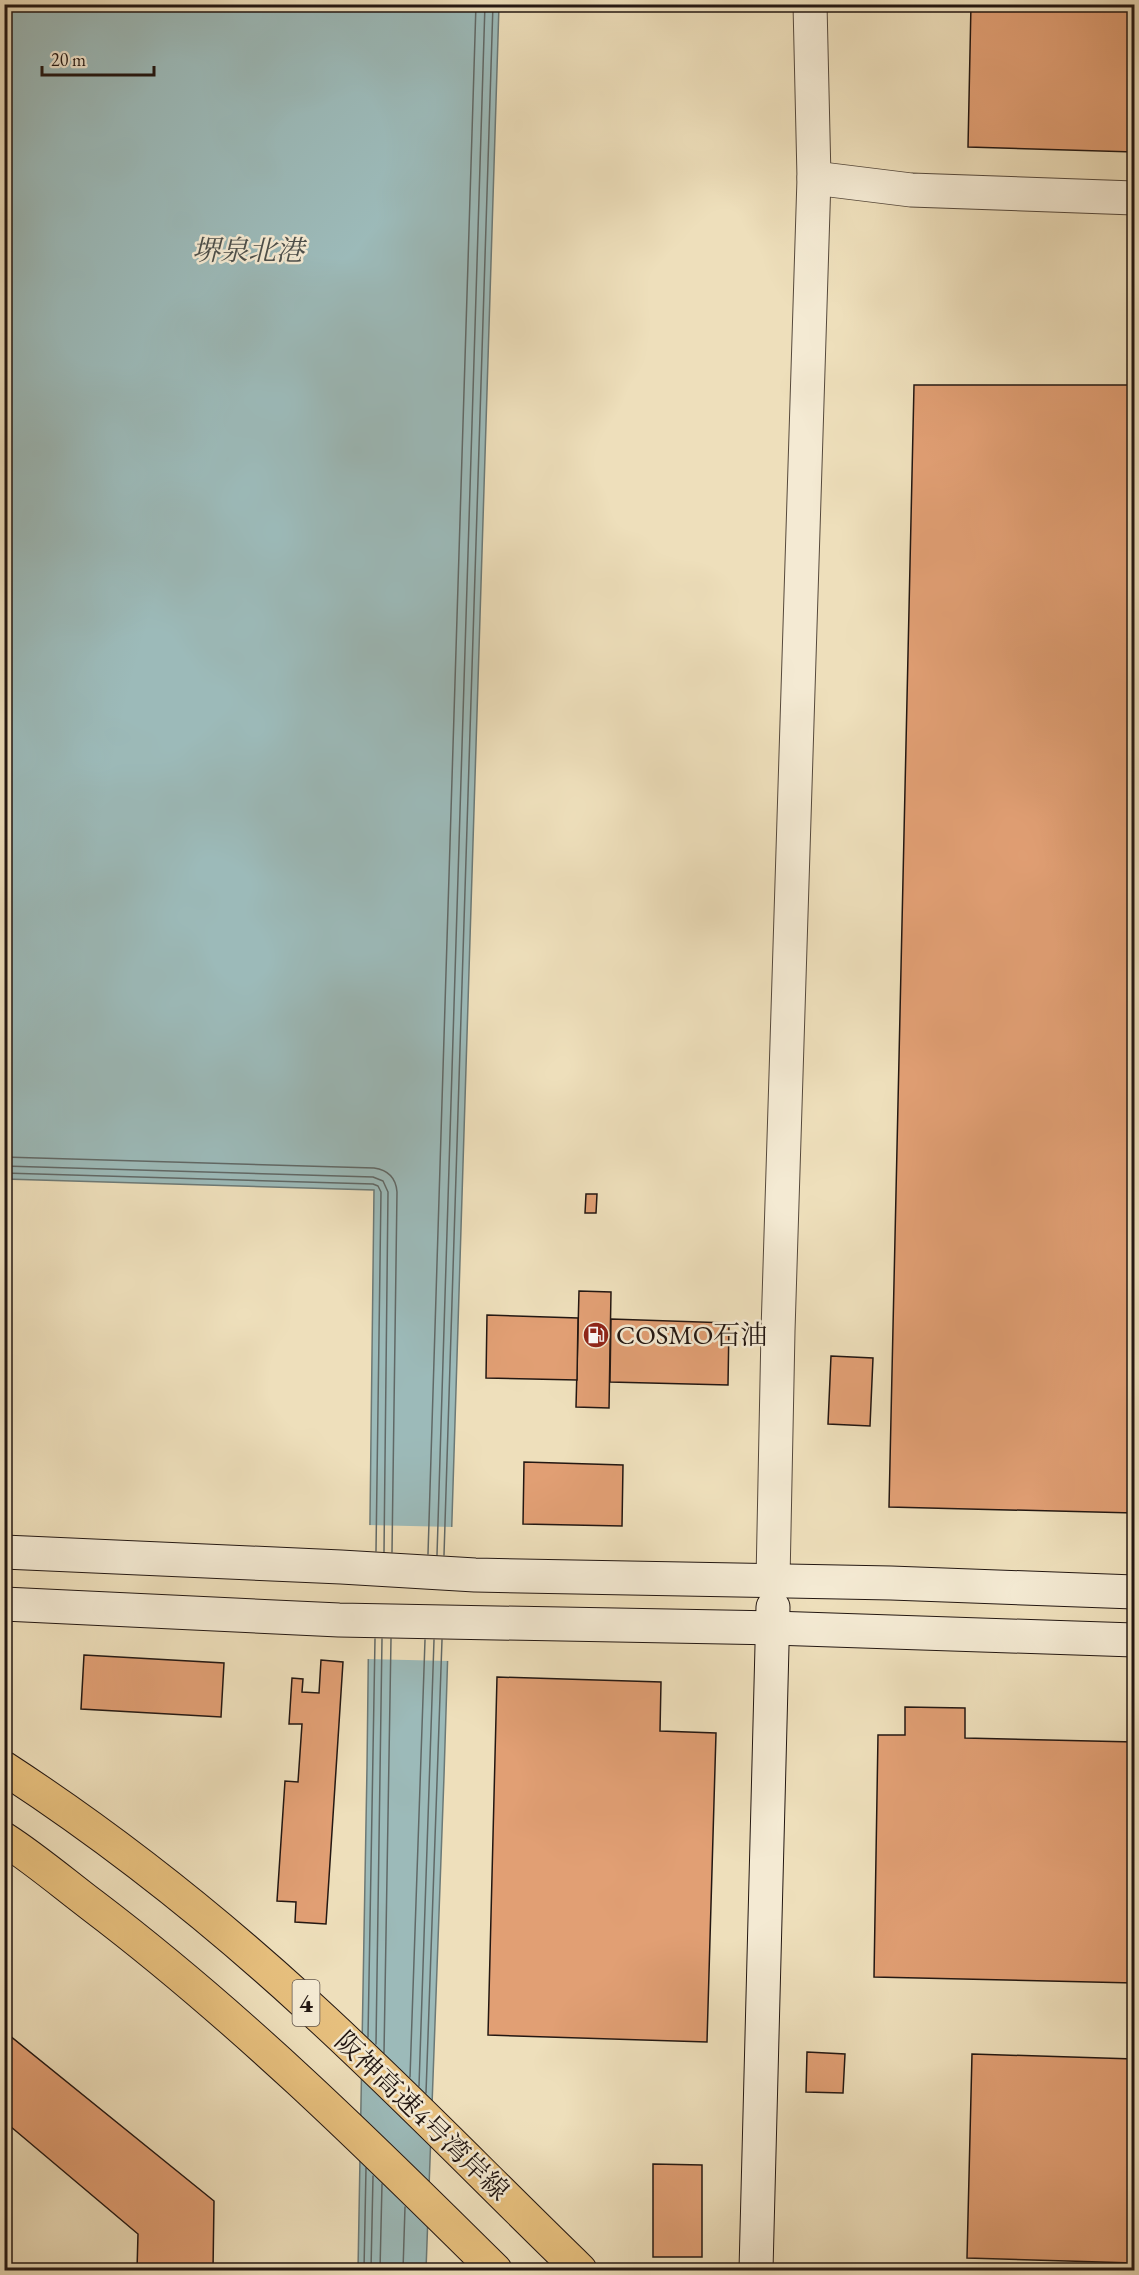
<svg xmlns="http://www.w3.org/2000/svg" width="1139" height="2275" viewBox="0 0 1139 2275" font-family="'EB Garamond','Noto Serif JP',serif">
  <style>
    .water { fill: #9cbab9; stroke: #6c7976; stroke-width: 1.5 }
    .pier { fill: #eedfbb }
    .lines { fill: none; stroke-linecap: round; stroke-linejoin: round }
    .shore { stroke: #606866; stroke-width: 1.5 }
    .building { fill: #e19f74; stroke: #231712; stroke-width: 1.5 }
    .street-casing { stroke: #56493c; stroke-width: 35 }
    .secondary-casing { stroke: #231712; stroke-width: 35 }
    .highway-casing { stroke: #231712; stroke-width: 35 }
    .street { stroke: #f4ead3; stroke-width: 33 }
    .secondary { stroke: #f4ead3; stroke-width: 33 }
    .highway { stroke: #e7c07e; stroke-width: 33 }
    .labels { text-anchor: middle; stroke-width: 5; stroke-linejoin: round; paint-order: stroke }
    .shield { fill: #f4ead3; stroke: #62564c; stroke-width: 1.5 }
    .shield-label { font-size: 26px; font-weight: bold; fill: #231712 }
    .poi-label { font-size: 27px; fill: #231712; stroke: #f4ead3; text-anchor: start }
    .street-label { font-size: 27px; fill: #231712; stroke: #f4ead3 }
    .water-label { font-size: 28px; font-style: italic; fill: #4d504c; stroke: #f4ead3 }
  </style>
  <rect width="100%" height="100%" fill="#eedfbb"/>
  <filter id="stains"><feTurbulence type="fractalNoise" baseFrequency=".00333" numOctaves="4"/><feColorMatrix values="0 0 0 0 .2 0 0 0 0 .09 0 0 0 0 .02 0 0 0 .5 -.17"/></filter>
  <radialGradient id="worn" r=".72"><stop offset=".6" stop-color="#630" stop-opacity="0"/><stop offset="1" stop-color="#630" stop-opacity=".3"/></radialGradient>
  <path class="water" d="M5,5H499L444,1776L426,2270H358L367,1767L374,1190L5,1179Z"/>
  <path class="pier" d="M367,1525L454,1527L450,1661L366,1659Z"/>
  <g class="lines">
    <g class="shore">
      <path d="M4,1157L374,1168C388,1170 396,1178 397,1192L392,1552"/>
      <path d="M4,1166L373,1177L383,1181L388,1192L384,1552"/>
      <path d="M4,1173L373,1184L378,1186L381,1192L376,1551"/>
      <path d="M428,1554L476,4"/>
      <path d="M437,1555L485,4"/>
      <path d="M444,1555L493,4"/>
      <path d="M368,2037L375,1639"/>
      <path d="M376,2044L382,1639"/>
      <path d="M384,2053L391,1639"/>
      <path d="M410,2077L425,1640"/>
      <path d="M419,2086L434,1640"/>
      <path d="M426,2093L442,1640"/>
      <path d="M364,2270L366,2168"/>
      <path d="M371,2270L373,2176"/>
      <path d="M380,2270L382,2184"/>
      <path d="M403,2270L405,2207"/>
    </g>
  </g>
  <g class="building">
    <path d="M971,4H1134V152L968,147Z"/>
    <path d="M914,385H1134V1513L889,1507Z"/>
    <path d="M586,1194H597L596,1213H585Z"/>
    <path d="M579,1291L611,1292L609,1408L576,1407Z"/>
    <path d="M487,1315L578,1318L577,1380L486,1378Z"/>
    <path d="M611,1319L729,1323L728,1385L610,1382Z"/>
    <path d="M831,1356L873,1358L870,1426L828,1424Z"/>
    <path d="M524,1462L623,1465L622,1526L523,1524Z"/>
    <path d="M84,1655L224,1663L221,1717L81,1709Z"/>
    <path d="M321,1660L343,1662L326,1924L295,1922L296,1902L277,1901L285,1781L298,1782L302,1724H289L292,1678L303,1679L302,1692L319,1693Z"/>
    <path d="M497,1677L661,1682L660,1731L716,1733L707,2042L488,2035Z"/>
    <path d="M905,1707L965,1708V1738L1134,1742V1983L874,1977L878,1735H905Z"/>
    <path d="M4,2031L214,2201L213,2270H137L138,2234L4,2121Z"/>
    <path d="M807,2052L845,2054L843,2093L806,2092Z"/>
    <path d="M972,2054L1134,2059V2263L967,2258Z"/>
    <path d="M653,2164L702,2165V2257H653Z"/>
  </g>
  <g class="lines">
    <defs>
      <g id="street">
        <path d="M814,178L911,190L1134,198"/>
        <path d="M773,1580L778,1331L814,178L810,4"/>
      </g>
      <g id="secondary">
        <path d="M4,1552L341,1567L475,1575L891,1583L1134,1592"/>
        <path d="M4,1604L339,1620L773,1628L1134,1640"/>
        <path d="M756,2270L773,1607"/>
      </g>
      <g id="highway">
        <path d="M4,1768C110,1837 211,1917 304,2002C399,2088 488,2181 580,2270"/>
        <path d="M4,1839C35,1859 63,1883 92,1905C237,2015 366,2142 495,2270"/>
      </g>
    </defs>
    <use href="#street" class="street-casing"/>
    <use href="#secondary" class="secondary-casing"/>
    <use href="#highway" class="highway-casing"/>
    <use href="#street" class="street"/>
    <use href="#secondary" class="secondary"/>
    <use href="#highway" class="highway"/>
  </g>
  <defs>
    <symbol id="fuel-disc" viewBox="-11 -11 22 22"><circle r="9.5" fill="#8f2418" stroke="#f4ead3"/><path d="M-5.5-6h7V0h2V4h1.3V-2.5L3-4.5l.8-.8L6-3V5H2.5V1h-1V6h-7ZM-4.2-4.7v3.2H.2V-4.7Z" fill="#fff"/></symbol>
  </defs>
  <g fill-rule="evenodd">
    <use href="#fuel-disc" x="581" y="1320" width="30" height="30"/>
  </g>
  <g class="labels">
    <rect class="shield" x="292.5" y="1980" width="27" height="46" rx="4.5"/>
    <g class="shield-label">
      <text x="306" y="2012">4</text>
    </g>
    <g class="poi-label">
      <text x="616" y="1344">COSMO石油</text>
    </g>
    <g class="street-label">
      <text transform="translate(422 2116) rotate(44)" y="9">阪神高速4号湾岸線</text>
    </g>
    <g class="water-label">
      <text x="248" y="260">堺泉北港</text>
    </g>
  </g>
  <rect width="1139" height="2275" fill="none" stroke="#eedfbb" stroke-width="24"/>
  <rect x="6" y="6" width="1127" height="2263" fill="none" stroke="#231712" stroke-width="3"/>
  <rect x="12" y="12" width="1115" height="2251" fill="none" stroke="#231712" stroke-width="1.5"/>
  <path d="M42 66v9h112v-9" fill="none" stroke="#231712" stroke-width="3"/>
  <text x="51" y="66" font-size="18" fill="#231712" stroke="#f4ead3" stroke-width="4.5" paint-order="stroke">20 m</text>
  <rect width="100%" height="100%" filter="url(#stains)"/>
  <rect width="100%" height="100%" fill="url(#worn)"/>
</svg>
